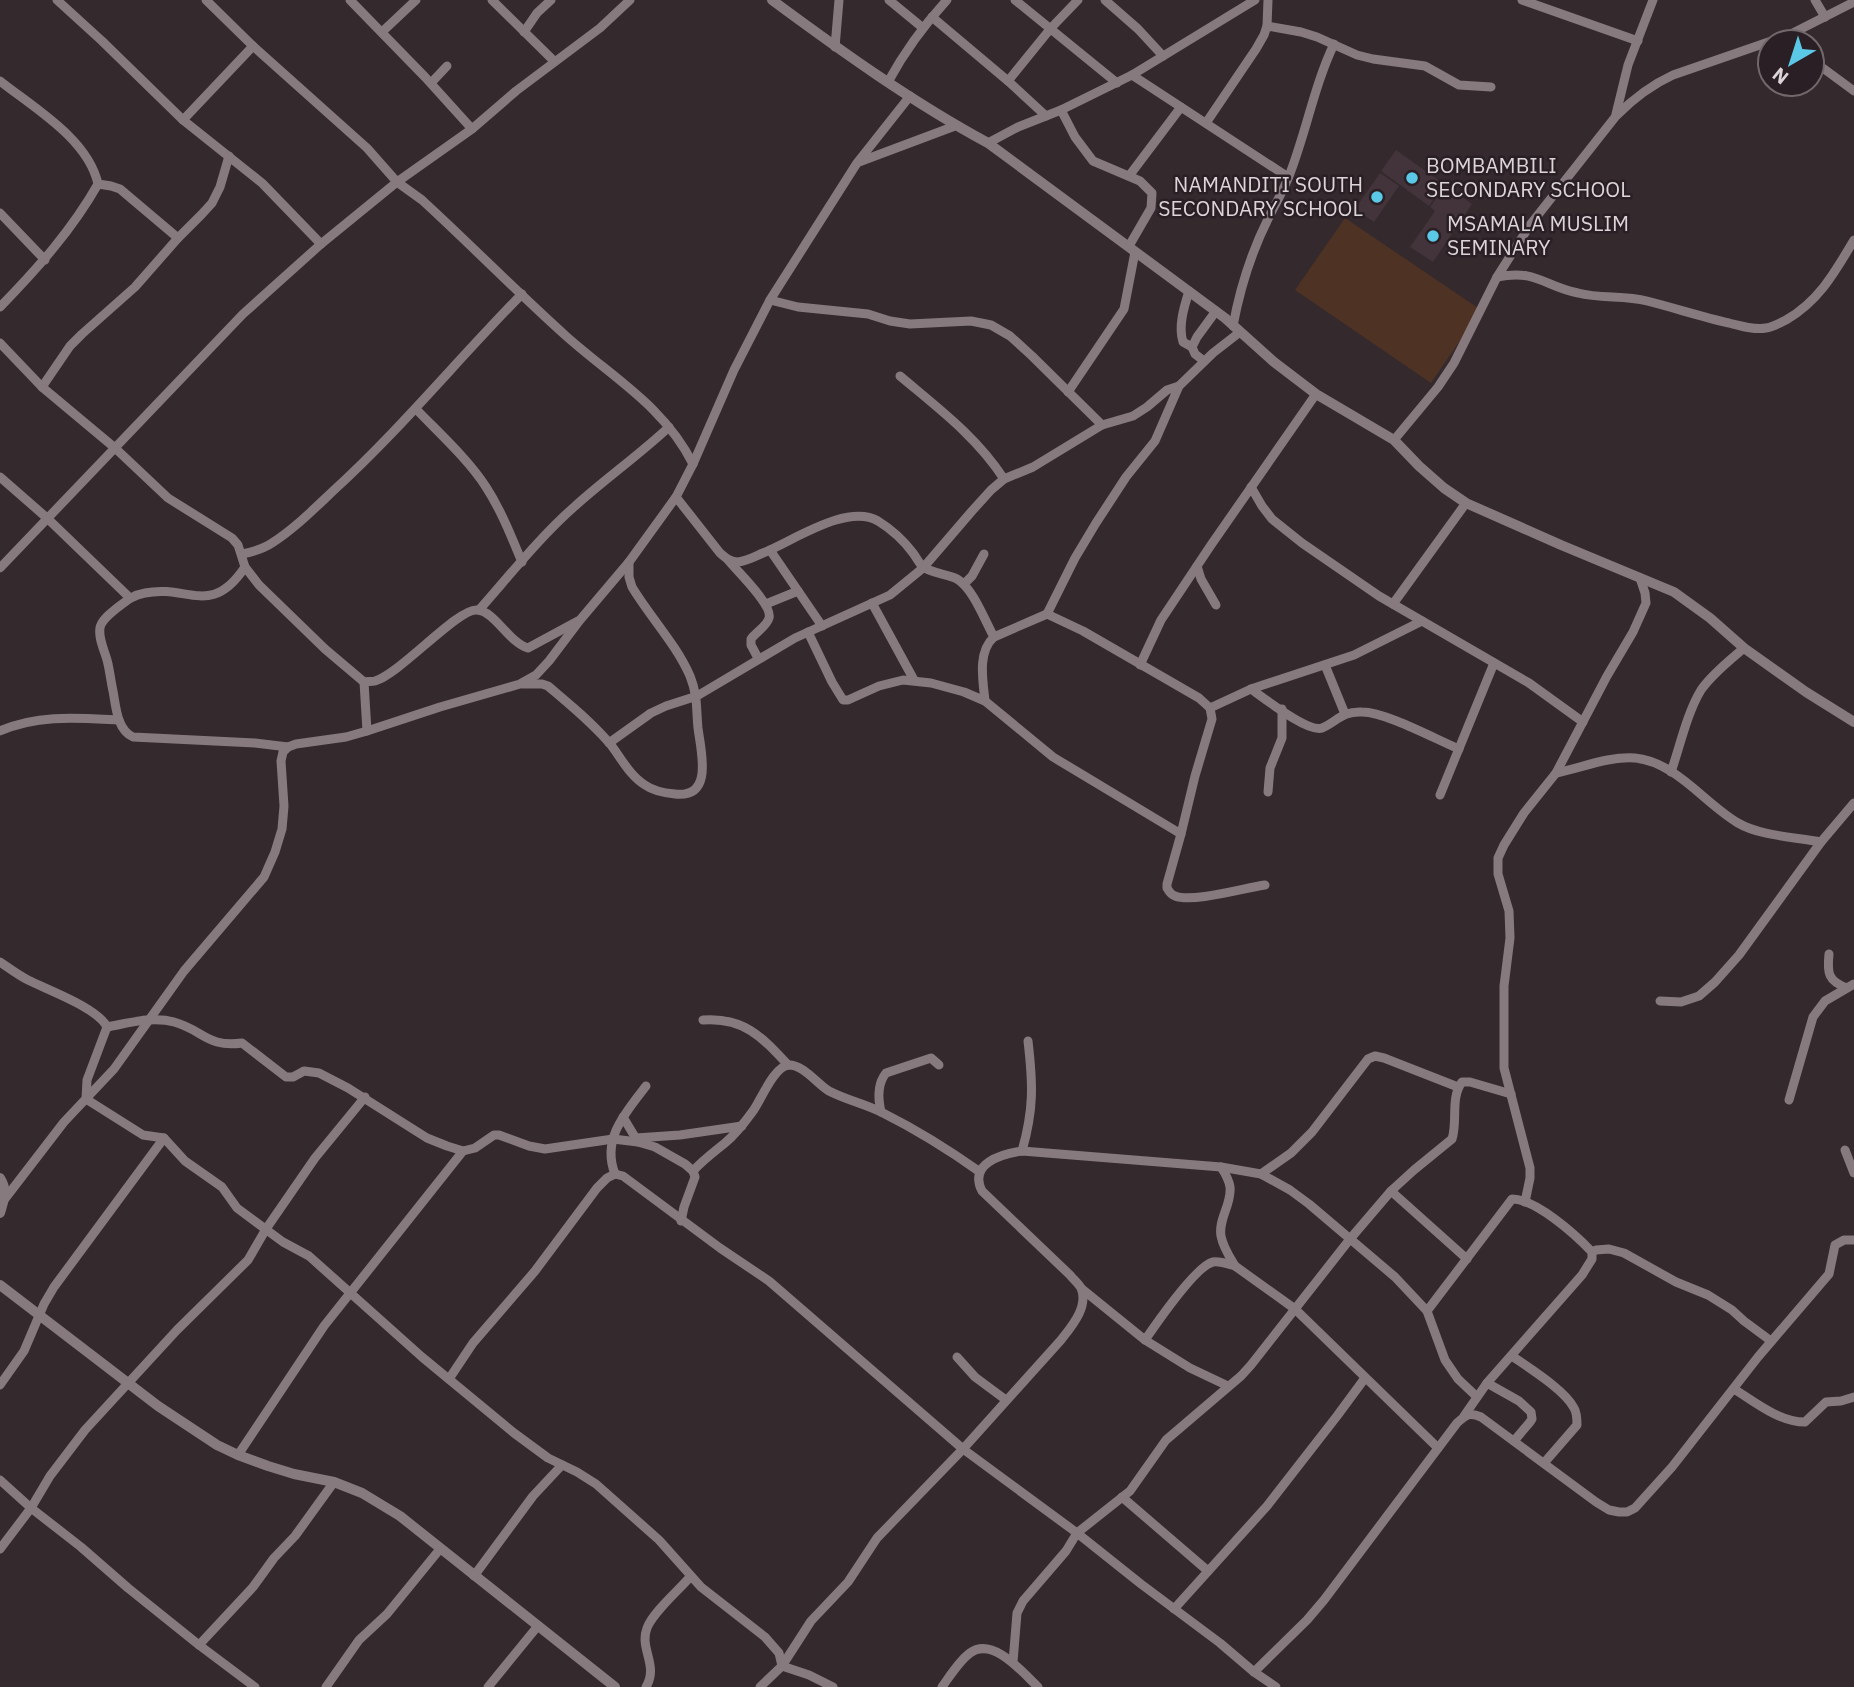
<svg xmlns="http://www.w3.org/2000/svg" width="1854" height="1687" viewBox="0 0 1854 1687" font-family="'IBM Plex Sans',sans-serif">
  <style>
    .built { fill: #43333a }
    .green { fill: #4e3224 }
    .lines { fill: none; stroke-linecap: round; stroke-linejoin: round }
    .minor { stroke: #877a7f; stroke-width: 9 }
    .tertiary { stroke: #877a7f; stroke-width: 10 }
    .poi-dot { fill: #5ac8e6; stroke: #2a1f24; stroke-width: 2.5 }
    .labels { text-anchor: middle; stroke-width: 5; stroke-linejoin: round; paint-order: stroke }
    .poi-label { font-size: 21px; fill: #dcd5d7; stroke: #2a1f24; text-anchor: start }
  </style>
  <rect width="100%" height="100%" fill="#34292d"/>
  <g class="built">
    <path d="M1396,150L1444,184L1429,206L1381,171Z"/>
    <path d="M1380,173L1399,186L1374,222L1355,209Z"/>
    <path d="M1446,185L1472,204L1433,262L1410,247L1435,211L1430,207Z"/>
  </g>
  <path class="green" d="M1345,218L1481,310L1431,383L1295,290Z"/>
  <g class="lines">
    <g class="minor">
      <path d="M57,0L102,41L183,120L262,183L321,244"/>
      <path d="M206,0L253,46L367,148L397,182L422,200C471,245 517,292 566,336C613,378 664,406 693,464"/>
      <path d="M350,0L425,77L472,129"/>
      <path d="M492,0L554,61"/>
      <path d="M889,0L923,28"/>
      <path d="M1015,0L1117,83"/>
      <path d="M1105,0L1138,29L1163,56"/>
      <path d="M1522,0L1638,41"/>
      <path d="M1815,0L1825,17"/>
      <path d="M932,17L1008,81L1046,116"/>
      <path d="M1267,26L1301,32L1317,37L1357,55L1373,59L1425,66L1459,85L1491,87"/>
      <path d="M382,32L416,0"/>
      <path d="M524,32L537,13L551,0"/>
      <path d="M835,47L839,0"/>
      <path d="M1812,60L1854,91"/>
      <path d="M1132,75L1288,177"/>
      <path d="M0,81C34,108 88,139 98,184C72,230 37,269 0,307"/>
      <path d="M1008,81L1051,28L1078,0"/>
      <path d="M888,82C905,51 923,26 947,0"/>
      <path d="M431,83L447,66"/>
      <path d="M1061,110L1075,137L1093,161L1140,181L1152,193L1151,208L1129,246"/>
      <path d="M1616,114L1628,65L1653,0"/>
      <path d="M183,120L253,46"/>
      <path d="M1206,123L1256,49L1264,35L1267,26L1268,0"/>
      <path d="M988,143L1018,127L1061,110L1132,75L1255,0"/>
      <path d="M859,162L955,126"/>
      <path d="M1129,176L1181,107"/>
      <path d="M98,184L111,186L120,189L178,238"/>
      <path d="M0,213L45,260"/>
      <path d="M1497,277C1537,269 1543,286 1578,293C1601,299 1624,295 1647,301C1675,308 1702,317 1729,323C1741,326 1754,330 1766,328C1773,327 1780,323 1786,320C1819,301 1835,272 1854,240"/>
      <path d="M1189,291C1184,307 1178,326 1183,342L1192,347"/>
      <path d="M770,300L798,307L868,314L890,321L910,324L971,321L991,325L1010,336L1032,356L1102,425"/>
      <path d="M1233,326C1240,288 1251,253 1268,219C1275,205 1283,191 1289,176C1306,133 1314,86 1334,44"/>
      <path d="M0,343L42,387L115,448L168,498L232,538L238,545L245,567L259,585L325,649L364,682C367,681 371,682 375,681C401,673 458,608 477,610C495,611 508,642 528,648L578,621"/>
      <path d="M1204,361L1195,354L1192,347L1197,337L1216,311"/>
      <path d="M900,376C938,408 977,437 1004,479"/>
      <path d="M42,387L70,346L82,334L135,287L178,238L202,214L212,203L220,187L229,156"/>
      <path d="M1068,392L1124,309L1135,252"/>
      <path d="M416,409C438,432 469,460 486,487C501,510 511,536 522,562"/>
      <path d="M1394,440L1438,387L1454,363L1497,277L1530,225L1616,116C1633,99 1651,85 1673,75L1789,35L1854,2"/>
      <path d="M0,477L47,518L130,598"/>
      <path d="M1251,487L1262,506L1272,519L1302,543L1379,596L1529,683L1583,722"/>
      <path d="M676,497L720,553C726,558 730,562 738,562C747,561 756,556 763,553C793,541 847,503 878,521C891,529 904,541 913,553C916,557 919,563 922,566C929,573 948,574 957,579C973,588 985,621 994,637"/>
      <path d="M770,550L822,626"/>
      <path d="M242,554C252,552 263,549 272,543C294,529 314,509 333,491C400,430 458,359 522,294"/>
      <path d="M728,560C737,571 773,605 769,618C767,626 756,632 751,639V645L758,658"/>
      <path d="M1197,566L1201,579L1216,605"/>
      <path d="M245,567C211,618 188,584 145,593C133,595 126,601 117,608C111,613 101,620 100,628C98,640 106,653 108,664C110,673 111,682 113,691C116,707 117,730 133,737L255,743L288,747"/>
      <path d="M0,568L243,314L321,244L397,182L472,129L516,91L600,28L630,0"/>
      <path d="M964,584L972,576L984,554"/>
      <path d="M872,603L914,680"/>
      <path d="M766,604L798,591"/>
      <path d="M1393,604L1466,503"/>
      <path d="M479,610C510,575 539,538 574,507C605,479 639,455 669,427"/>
      <path d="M1047,614L1075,558L1096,523L1126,477L1155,441L1179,386L1213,353L1240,332"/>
      <path d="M808,632L832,682L843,700H848L879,686L903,680L931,683L964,692L985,701L1053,757L1181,834"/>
      <path d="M1140,665L1161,620L1211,545L1316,394"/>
      <path d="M1325,665L1345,714"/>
      <path d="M364,682L367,731"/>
      <path d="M523,684H542L548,686C569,704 593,723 611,745C621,758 630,776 645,785C653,791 665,793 675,794C714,798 701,752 698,728C696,708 698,696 690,676C676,644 650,617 632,587L629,577V562"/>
      <path d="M1251,689C1264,698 1308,733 1322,728C1337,722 1341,711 1362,712C1386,712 1435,739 1459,749"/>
      <path d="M985,701C983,681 977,652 994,637L1047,614L1083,631L1199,698L1210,708L1212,719L1195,776L1181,834L1167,884V888C1170,893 1171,894 1175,896C1193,903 1244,888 1265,885"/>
      <path d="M1210,708L1251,689L1354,655L1422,621"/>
      <path d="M0,731C38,714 79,718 119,720"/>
      <path d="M609,743L651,713L666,706L697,696L795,638L890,595L923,568L972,511L991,490L1004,479L1033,467L1102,425L1133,416L1147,407L1167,390L1179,386"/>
      <path d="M1671,772C1680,746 1687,713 1701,690C1712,674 1730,660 1744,648"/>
      <path d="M1556,773C1581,768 1609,756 1635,758C1676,762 1704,803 1738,823C1760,836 1795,837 1821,842"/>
      <path d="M1268,792L1270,768L1282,738V709"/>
      <path d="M1440,795L1494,663"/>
      <path d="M1829,954C1827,973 1828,981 1847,988"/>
      <path d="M0,962C9,968 18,975 28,980C48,990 98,1008 107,1027L87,1080L86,1099L143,1135L164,1138L185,1161L222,1187L237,1208L283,1242L309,1256L422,1357L514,1433L548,1458L577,1472L596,1484L659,1540L701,1587L765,1637L779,1653L782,1666L809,1675L833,1687"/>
      <path d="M1660,1001L1681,1002L1699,996L1715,982L1739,955L1821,842L1854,803"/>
      <path d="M703,1020C744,1017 762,1037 788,1065"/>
      <path d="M107,1027C129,1023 153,1016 174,1022C203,1030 208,1048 242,1043L286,1077H293L304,1071L319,1073L348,1088L427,1138L447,1146L463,1151L475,1148L494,1135H499L529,1146L545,1149L613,1139L638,1142L655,1147L685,1164L693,1171L695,1177L684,1207L681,1221"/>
      <path d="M1789,1100L1813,1017L1825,1001L1854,984"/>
      <path d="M881,1112C878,1099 877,1084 886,1073L931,1058L939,1065"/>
      <path d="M623,1117L638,1142"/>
      <path d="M636,1138L680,1135L742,1126"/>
      <path d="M1845,1150L1854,1173"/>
      <path d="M1022,1151C1034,1109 1033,1084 1028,1041"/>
      <path d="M1221,1167C1225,1173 1229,1180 1230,1187C1232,1204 1218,1219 1221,1236C1223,1247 1229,1256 1235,1266"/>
      <path d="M693,1171C703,1160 714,1152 725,1143C736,1134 745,1122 753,1111C761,1100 774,1066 789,1065C804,1065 817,1084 829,1091C846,1100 866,1104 883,1113C917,1130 949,1150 980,1172"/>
      <path d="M615,1174C601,1139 626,1112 646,1086"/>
      <path d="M1261,1174L1291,1153L1312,1132L1368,1059L1375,1056L1384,1058L1458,1087"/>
      <path d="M1391,1191L1467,1259"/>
      <path d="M4,1200L64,1122L114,1069L184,971L264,877L275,852L282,829L284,806L281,761L283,752L288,747L296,744L346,737L367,731L440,707L520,684L536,675L549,661L580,620L629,562L676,497L693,464L734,370L770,300L857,163L910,96"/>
      <path d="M1525,1202L1530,1178V1168L1504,1068V986L1510,938L1509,911L1498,874V858L1504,845L1524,813L1556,773L1607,676L1633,632L1646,603L1645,593L1640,578"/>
      <path d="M1592,1252L1596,1250L1609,1249L1624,1253L1676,1282L1708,1295L1732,1310L1744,1321L1771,1341"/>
      <path d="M1082,1289L1145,1340L1190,1368L1228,1386"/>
      <path d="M1427,1311L1512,1199C1536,1199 1576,1235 1592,1252V1259L1582,1275L1487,1383L1464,1416"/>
      <path d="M1145,1340C1156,1324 1196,1266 1213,1262C1220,1261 1228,1264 1235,1266L1295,1309L1438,1448"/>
      <path d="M1512,1356C1529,1368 1565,1390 1574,1408C1577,1413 1577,1419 1577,1425L1544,1463"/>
      <path d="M957,1357L975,1377L1006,1400"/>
      <path d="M449,1379L473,1343L535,1271L597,1188L607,1178L615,1174L623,1176L720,1248L769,1281L963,1449L1077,1533L1141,1584L1220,1643L1254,1672L1276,1687"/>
      <path d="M1487,1383L1519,1401L1531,1412L1532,1419L1530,1422L1514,1441"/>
      <path d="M0,1385L24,1351L44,1304L54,1287L164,1138"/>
      <path d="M1734,1389C1755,1402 1779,1422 1805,1422L1826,1402L1841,1401L1854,1397"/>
      <path d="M238,1455L324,1326L463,1151"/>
      <path d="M0,1480L31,1508L81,1547L128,1588L199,1645L255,1687"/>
      <path d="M1122,1497L1208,1571"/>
      <path d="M0,1549L31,1508L50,1476L85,1430L177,1330L248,1260L266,1229L315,1158L365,1097"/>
      <path d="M474,1576L533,1496L562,1465"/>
      <path d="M1174,1609L1267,1506L1337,1416L1365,1378"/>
      <path d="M199,1645L253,1587L274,1558L295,1536L334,1482"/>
      <path d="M1013,1662L1017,1613L1023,1601L1066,1551L1077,1533L1130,1491L1166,1440L1241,1376L1251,1365L1350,1239L1391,1191L1414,1170L1452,1139C1458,1121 1450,1098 1462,1082H1470L1511,1094"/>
      <path d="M1254,1672L1307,1620L1324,1600L1457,1423C1466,1415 1469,1412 1481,1417L1596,1502L1609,1510L1619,1512H1627L1635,1508L1672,1467L1758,1357L1829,1274L1835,1245L1844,1240H1854"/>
      <path d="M326,1687L359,1640L387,1614L440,1549"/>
      <path d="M488,1687L537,1627"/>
      <path d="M646,1687C659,1665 639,1649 647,1628C653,1612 679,1590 690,1577"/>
      <path d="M760,1687L782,1666L811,1621L848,1582L877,1538L963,1449L1061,1340C1071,1327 1089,1307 1081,1288C1079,1284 1073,1279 1070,1275L982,1191C968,1164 1001,1154 1022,1151L1221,1167L1261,1174L1290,1190L1309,1204L1395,1277L1427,1311L1445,1360L1458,1379L1476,1396"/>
      <path d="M942,1687C950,1676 959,1661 970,1653C993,1636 1023,1673 1038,1687"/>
    </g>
    <g class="tertiary">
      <path d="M772,0C841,51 912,102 988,143L1225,318L1274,362L1316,394L1394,440L1419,466L1444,488L1466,503L1561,545L1674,592L1710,618L1744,648L1806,692L1854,722"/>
      <path d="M0,1178C8,1191 4,1199 0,1213"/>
      <path d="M0,1285L158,1406L217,1445L238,1455L268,1466L294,1474L334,1482L362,1493L400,1516L615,1687"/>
    </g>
  </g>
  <g class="poi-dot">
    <circle cx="1412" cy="178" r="7"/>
    <circle cx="1377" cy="197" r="7"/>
    <circle cx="1433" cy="236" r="7"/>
  </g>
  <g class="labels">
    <g class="poi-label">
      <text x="1426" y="173">BOMBAMBILI<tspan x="1426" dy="24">SECONDARY SCHOOL</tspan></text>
      <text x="1363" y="192" text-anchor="end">NAMANDITI SOUTH<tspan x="1363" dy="24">SECONDARY SCHOOL</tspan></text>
      <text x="1447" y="231">MSAMALA MUSLIM<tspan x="1447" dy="24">SEMINARY</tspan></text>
    </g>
  </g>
  <g transform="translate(1791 63) rotate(219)"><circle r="33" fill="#2a1f24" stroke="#71686c" stroke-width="2"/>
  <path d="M0-5L12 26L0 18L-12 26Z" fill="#5ac8e6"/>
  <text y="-10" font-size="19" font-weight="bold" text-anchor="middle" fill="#dcd5d7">N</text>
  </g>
</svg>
